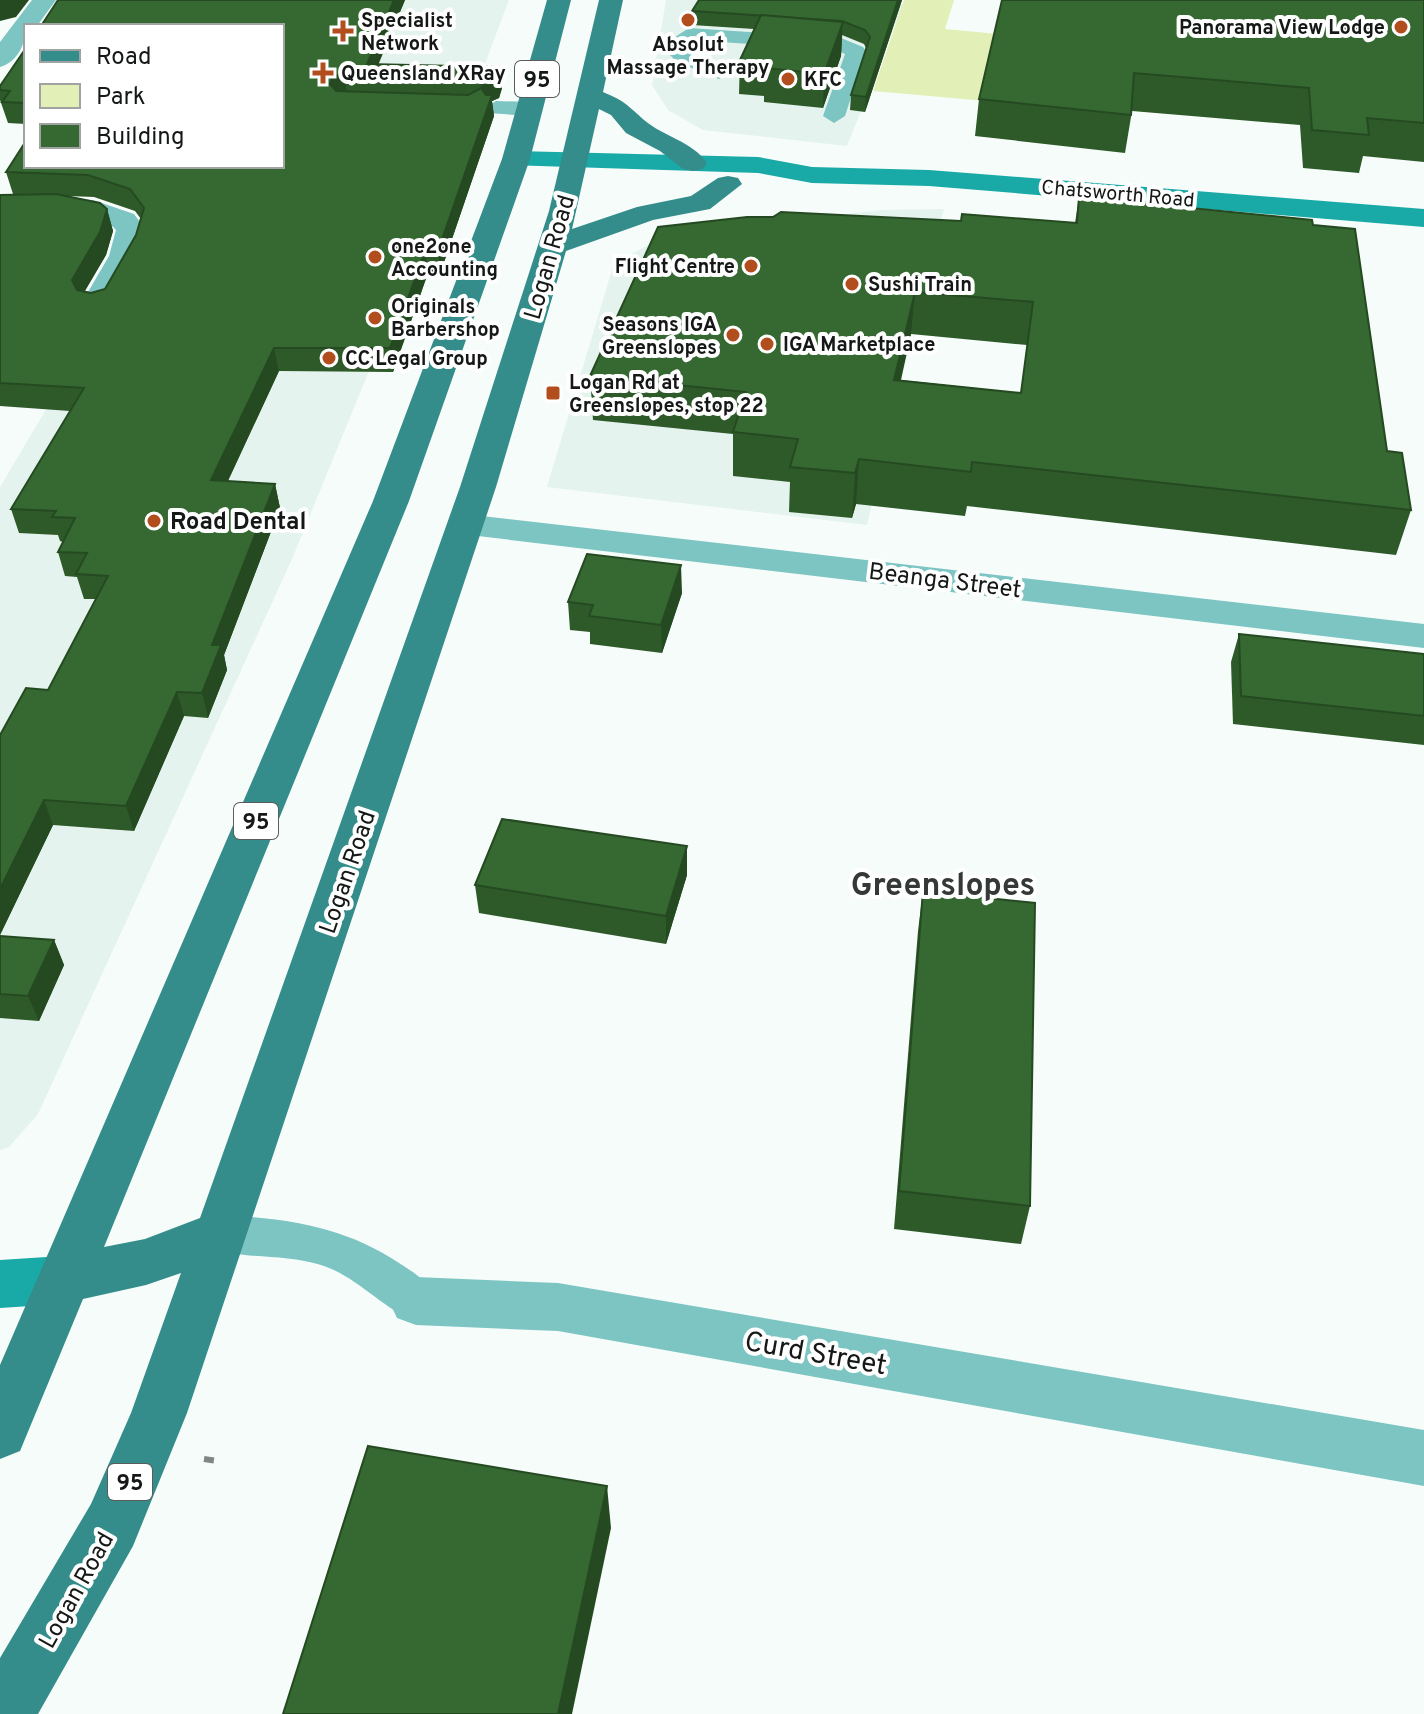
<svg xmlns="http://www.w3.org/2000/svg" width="1424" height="1714" viewBox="0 0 1424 1714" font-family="Overpass,sans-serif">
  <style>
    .built { fill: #e4f3ed }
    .green { fill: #e2efb6 }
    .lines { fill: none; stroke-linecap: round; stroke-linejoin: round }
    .path { stroke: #818684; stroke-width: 6; stroke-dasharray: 10 5; stroke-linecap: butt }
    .lane { fill: #7cc5c3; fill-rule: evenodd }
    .street { fill: #7cc5c3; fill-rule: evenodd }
    .secondary { fill: #19aaa7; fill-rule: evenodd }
    .primary { fill: #348d8a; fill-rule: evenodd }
    .wall { fill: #2e5a2a; fill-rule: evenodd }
    .shaded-wall { fill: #254a22 }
    .building { fill: #356931; stroke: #254a22; stroke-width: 2; fill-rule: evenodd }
    .poi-dot { fill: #b24d1e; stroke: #fff; stroke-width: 3 }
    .labels { text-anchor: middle; stroke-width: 8; stroke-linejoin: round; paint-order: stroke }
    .far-poi-label { font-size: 20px; font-weight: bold; fill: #151817; stroke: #fff; text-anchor: start }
    .far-street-label { font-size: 20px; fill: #151817; stroke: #fff }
    .shield { fill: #fff; stroke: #5b5d5d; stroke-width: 2 }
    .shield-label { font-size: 22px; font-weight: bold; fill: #151817 }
    .street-label { font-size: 24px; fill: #151817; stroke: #fff }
    .poi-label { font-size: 24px; font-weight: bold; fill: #151817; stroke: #fff; text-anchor: start }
    .near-street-label { font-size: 28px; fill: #151817; stroke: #fff }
    .district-label { font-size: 32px; font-weight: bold; fill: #343937; stroke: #fff }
  </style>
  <rect width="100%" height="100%" fill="#f6fcf9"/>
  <g class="built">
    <path d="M290,0H509L369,371L292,559L38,1114L9,1147L0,1150V487L171,199L282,166V26Z"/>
    <path d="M666,0H840L903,5L847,146L703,130L668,110L652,85Z"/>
    <path d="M944,209L929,262L867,525L547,487L614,263L656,241L694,232L881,210Z"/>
  </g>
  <path class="green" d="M904,0H954L945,29L998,34L986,101L873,91Z"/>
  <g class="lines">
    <path class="path" d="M204,1459L218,1461"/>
    <g class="lane">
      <path d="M689,28L841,38L863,47L866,51L845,116L834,123L823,116L845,54L837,50L693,40L684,47L691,54L726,69L730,73L719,79L677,62L661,46Z"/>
      <path d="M496,101L530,102L541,109L530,116L488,113L485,108Z"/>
      <path d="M220,1215C285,1218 344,1226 399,1263C415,1273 430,1283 438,1301L432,1315L416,1321C381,1308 357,1276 321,1265C283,1253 241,1260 205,1247L198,1234L205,1221Z"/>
    </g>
    <g class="street">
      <path d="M32,0H56L37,26H26C26,43 18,62 0,67V42Z"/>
      <path d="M0,197L93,200L134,214L146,230L139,256L108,311L97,313L86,311L81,304L109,256L116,230C97,206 29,214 0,215Z"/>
      <path d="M465,514L1424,624V648L452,533L447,525L452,517Z"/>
      <path d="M416,1277L558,1283L1424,1430V1486L558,1331L416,1325L397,1318L389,1301L397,1284Z"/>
    </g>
    <g class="secondary">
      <path d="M516,151L758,157L812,167L929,170L1424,209V227L929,186L812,183L758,173L506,165L502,159L506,153Z"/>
      <path d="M62,1256L81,1263L89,1280L81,1297L62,1304L0,1308V1260Z"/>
    </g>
    <path class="primary" d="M547,0H571L530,159L409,501L104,1247L145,1239L200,1218L460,487L549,211L599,0H623L603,92C625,101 627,105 644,120C664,137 692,141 707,163L703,169L693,171L683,169L660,151L626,133L611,115L599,109L572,229L637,207L691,196L718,178L728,176L738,178L742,184L710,209L653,220L566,251L496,487L187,1413L133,1546L38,1714H0V1658L91,1504L131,1413L181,1273L146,1285L83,1299L20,1451L0,1459V1365L373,501L502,159Z"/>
  </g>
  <g class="wall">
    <path d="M405,0L378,64L500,67L502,88L499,98L492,101L494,116L440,274L428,273L393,372L279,371L228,481L275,484L280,508L224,655L227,670L208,718L184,716L134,831L53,825L0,935V735L48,690L96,599H84L77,577L65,576L58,552L63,542L60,541L58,535L19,533L11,509L70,411L0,406V195L13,194L6,172L282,166L56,2ZM67,196L94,197L135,211L141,219L136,235L105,289L91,293L85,291L106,255L113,231L107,209Z"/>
    <path d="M902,0L865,112L850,110L851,95L866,48L864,44L842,35L841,56L823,108L764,102V96L739,94L740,60L754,29L692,25V11Z"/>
    <path d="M1424,0V162L1363,156L1359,173L1303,168L1300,125L1132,111L1125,153L975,136L979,99Z"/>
    <path d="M26,48V124L8,123L0,100V86Z"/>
    <path d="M1079,197L1313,225L1387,451L1411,510L1396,555L967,506L965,516L856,504L852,518L789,512L790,482L733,476V434L593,420L590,376L961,221L1075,223ZM911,334L1027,345L1021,393L901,380Z"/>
    <path d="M682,593L662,653L590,644V632L570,630L568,602Z"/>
    <path d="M1239,634L1424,654V745L1233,724L1231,662Z"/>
    <path d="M687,846V875L666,944L479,913L475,885Z"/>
    <path d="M923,891L1030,1206L1021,1244L894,1229L918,931Z"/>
    <path d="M0,936L54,940L64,965L39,1021L0,1018Z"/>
  </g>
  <g class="shaded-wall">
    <path d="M0,0H29L16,17L0,21Z"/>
    <path d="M394,0H405L374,75L367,64Z"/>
    <path d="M898,0H902L865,112L866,97Z"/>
    <path d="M843,22L841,56L823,108L824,74Z"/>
    <path d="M500,67L502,88L499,98L492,101L494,116L440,274L438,251L483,105L481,84Z"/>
    <path d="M344,74L347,95L336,97L330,84L333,76Z"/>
    <path d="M107,209L113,231L106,255L78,302L72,280Z"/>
    <path d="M425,251L428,273L393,372L390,348Z"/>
    <path d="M915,292L911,334L890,423L894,380Z"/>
    <path d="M274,348L279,371L217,504L211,480Z"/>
    <path d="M859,459L856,504L852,518L855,473Z"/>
    <path d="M275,484L280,508L224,655L227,670L208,718L202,693L212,645Z"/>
    <path d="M681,565L682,593L662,653L661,625Z"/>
    <path d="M177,692L184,716L134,831L126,806Z"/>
    <path d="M44,800L53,825L0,935V889Z"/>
    <path d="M687,846V875L666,944V916Z"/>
    <path d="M54,940L64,965L39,1021L28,996Z"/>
    <path d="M607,1486L611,1528L572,1714H558Z"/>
  </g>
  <g class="building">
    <path d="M58,0H394L367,64L500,67L497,77L481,84L468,77L344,74L333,76L330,84L336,91L468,95L481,88L486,95H492L438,251H425L390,348H274L211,480L275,484L212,645H221L202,693L177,692L126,806L44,800L0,889V735L26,688L48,690L108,576L76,574L87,553L58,552L75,518L52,517L56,511L11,509L84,388L0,383V195L56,194L100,203L107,209L100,232L72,280L77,290L91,293L105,289L136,235L144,208L130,189L88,175L6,172L26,141V166H282V26H41Z"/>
    <path d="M699,0H898L866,97L851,95L870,37L865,30L842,21L692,11Z"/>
    <path d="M1002,0H1424V123L1367,118L1369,135L1312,130L1309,88L1134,73L1131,115L979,99Z"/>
    <path d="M761,15L843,22L824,74L765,68L767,63L740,60Z"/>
    <path d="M26,48V103L2,102L10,91L0,90V86Z"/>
    <path d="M1079,197L1312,220L1313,225L1355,229L1387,451L1402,453L1411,510L972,462L971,472L859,459L855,473L790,467L798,439L733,432L746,392L590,376L658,227L747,217H773L781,212L961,221L962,214L1077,223ZM915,292L1033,302L1021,393L894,380Z"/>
    <path d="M587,554L681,565L661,625L589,616L593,605L568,602Z"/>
    <path d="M1239,634L1424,654V716L1241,696Z"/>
    <path d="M502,819L687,846L666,916L475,885Z"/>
    <path d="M923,891L1035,903L1030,1206L899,1191Z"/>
    <path d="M0,936L54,940L28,996L0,994Z"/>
    <path d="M368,1446L607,1486L558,1714H283Z"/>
  </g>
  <g class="poi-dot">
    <circle cx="688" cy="20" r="8"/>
    <circle cx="1401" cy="27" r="8"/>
    <path d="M339 19h8v8h8v8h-8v8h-8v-8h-8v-8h8z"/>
    <path d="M319 61h8v8h8v8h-8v8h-8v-8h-8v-8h8z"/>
    <circle cx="788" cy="79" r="8"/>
    <circle cx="375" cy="257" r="8"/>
    <circle cx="751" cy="266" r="8"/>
    <circle cx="852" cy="284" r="8"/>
    <circle cx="375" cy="318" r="8"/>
    <circle cx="733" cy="335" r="8"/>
    <circle cx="767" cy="344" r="8"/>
    <circle cx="329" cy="358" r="8"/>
    <rect x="545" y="385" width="16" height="16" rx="4"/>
    <circle cx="154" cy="521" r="8"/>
  </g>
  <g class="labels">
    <g class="far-poi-label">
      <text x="361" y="27">Specialist<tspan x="361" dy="23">Network</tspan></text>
      <text x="1385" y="34" text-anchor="end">Panorama View Lodge</text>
      <text x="688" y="51" text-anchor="middle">Absolut<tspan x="688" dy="23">Massage Therapy</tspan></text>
      <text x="341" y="80">Queensland XRay</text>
      <text x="804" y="86">KFC</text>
      <text x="391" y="253">one2one<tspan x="391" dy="23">Accounting</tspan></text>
      <text x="735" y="273" text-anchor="end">Flight Centre</text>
      <text x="868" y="291">Sushi Train</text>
      <text x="391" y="313">Originals<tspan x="391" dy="23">Barbershop</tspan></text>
      <text x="717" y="331" text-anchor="end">Seasons IGA<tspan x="717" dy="23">Greenslopes</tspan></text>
      <text x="783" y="351">IGA Marketplace</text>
      <text x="345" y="365">CC Legal Group</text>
      <text x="569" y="389">Logan Rd at<tspan x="569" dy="23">Greenslopes, stop 22</tspan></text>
    </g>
    <g class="far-street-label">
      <text transform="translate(1118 193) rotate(5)" y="7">Chatsworth Road</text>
    </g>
    <g class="shield">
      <rect x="515" y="61" width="44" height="36" rx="6"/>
      <rect x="234" y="803" width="44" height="36" rx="6"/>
      <rect x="108" y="1464" width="44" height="36" rx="6"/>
    </g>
    <g class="shield-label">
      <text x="537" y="87">95</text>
      <text x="256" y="829">95</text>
      <text x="130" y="1490">95</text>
    </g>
    <g class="street-label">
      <text transform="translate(549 257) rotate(-74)" y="8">Logan Road</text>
      <text transform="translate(945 580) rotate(7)" y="8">Beanga Street</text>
      <text transform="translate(347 872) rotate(-71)" y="8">Logan Road</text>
      <text transform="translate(76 1590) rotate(-61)" y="8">Logan Road</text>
    </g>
    <g class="poi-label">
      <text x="170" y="529">Road Dental</text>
    </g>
    <g class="near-street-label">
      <text transform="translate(816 1352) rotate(10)" y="10">Curd Street</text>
    </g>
    <g class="district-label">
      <text x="943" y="895">Greenslopes</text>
    </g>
  </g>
  <rect x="24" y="24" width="260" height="144" fill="#ffffff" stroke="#a1a3a2" stroke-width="2"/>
  <rect x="40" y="50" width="40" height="12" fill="#348d8a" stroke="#a1a3a2" stroke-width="2"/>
  <text x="96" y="64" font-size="24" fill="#151817">Road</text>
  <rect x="40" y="84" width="40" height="24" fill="#e2efb6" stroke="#a1a3a2" stroke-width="2"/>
  <text x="96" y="104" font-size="24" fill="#151817">Park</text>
  <rect x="40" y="124" width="40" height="24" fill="#356931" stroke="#a1a3a2" stroke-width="2"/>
  <text x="96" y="144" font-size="24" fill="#151817">Building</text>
</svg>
